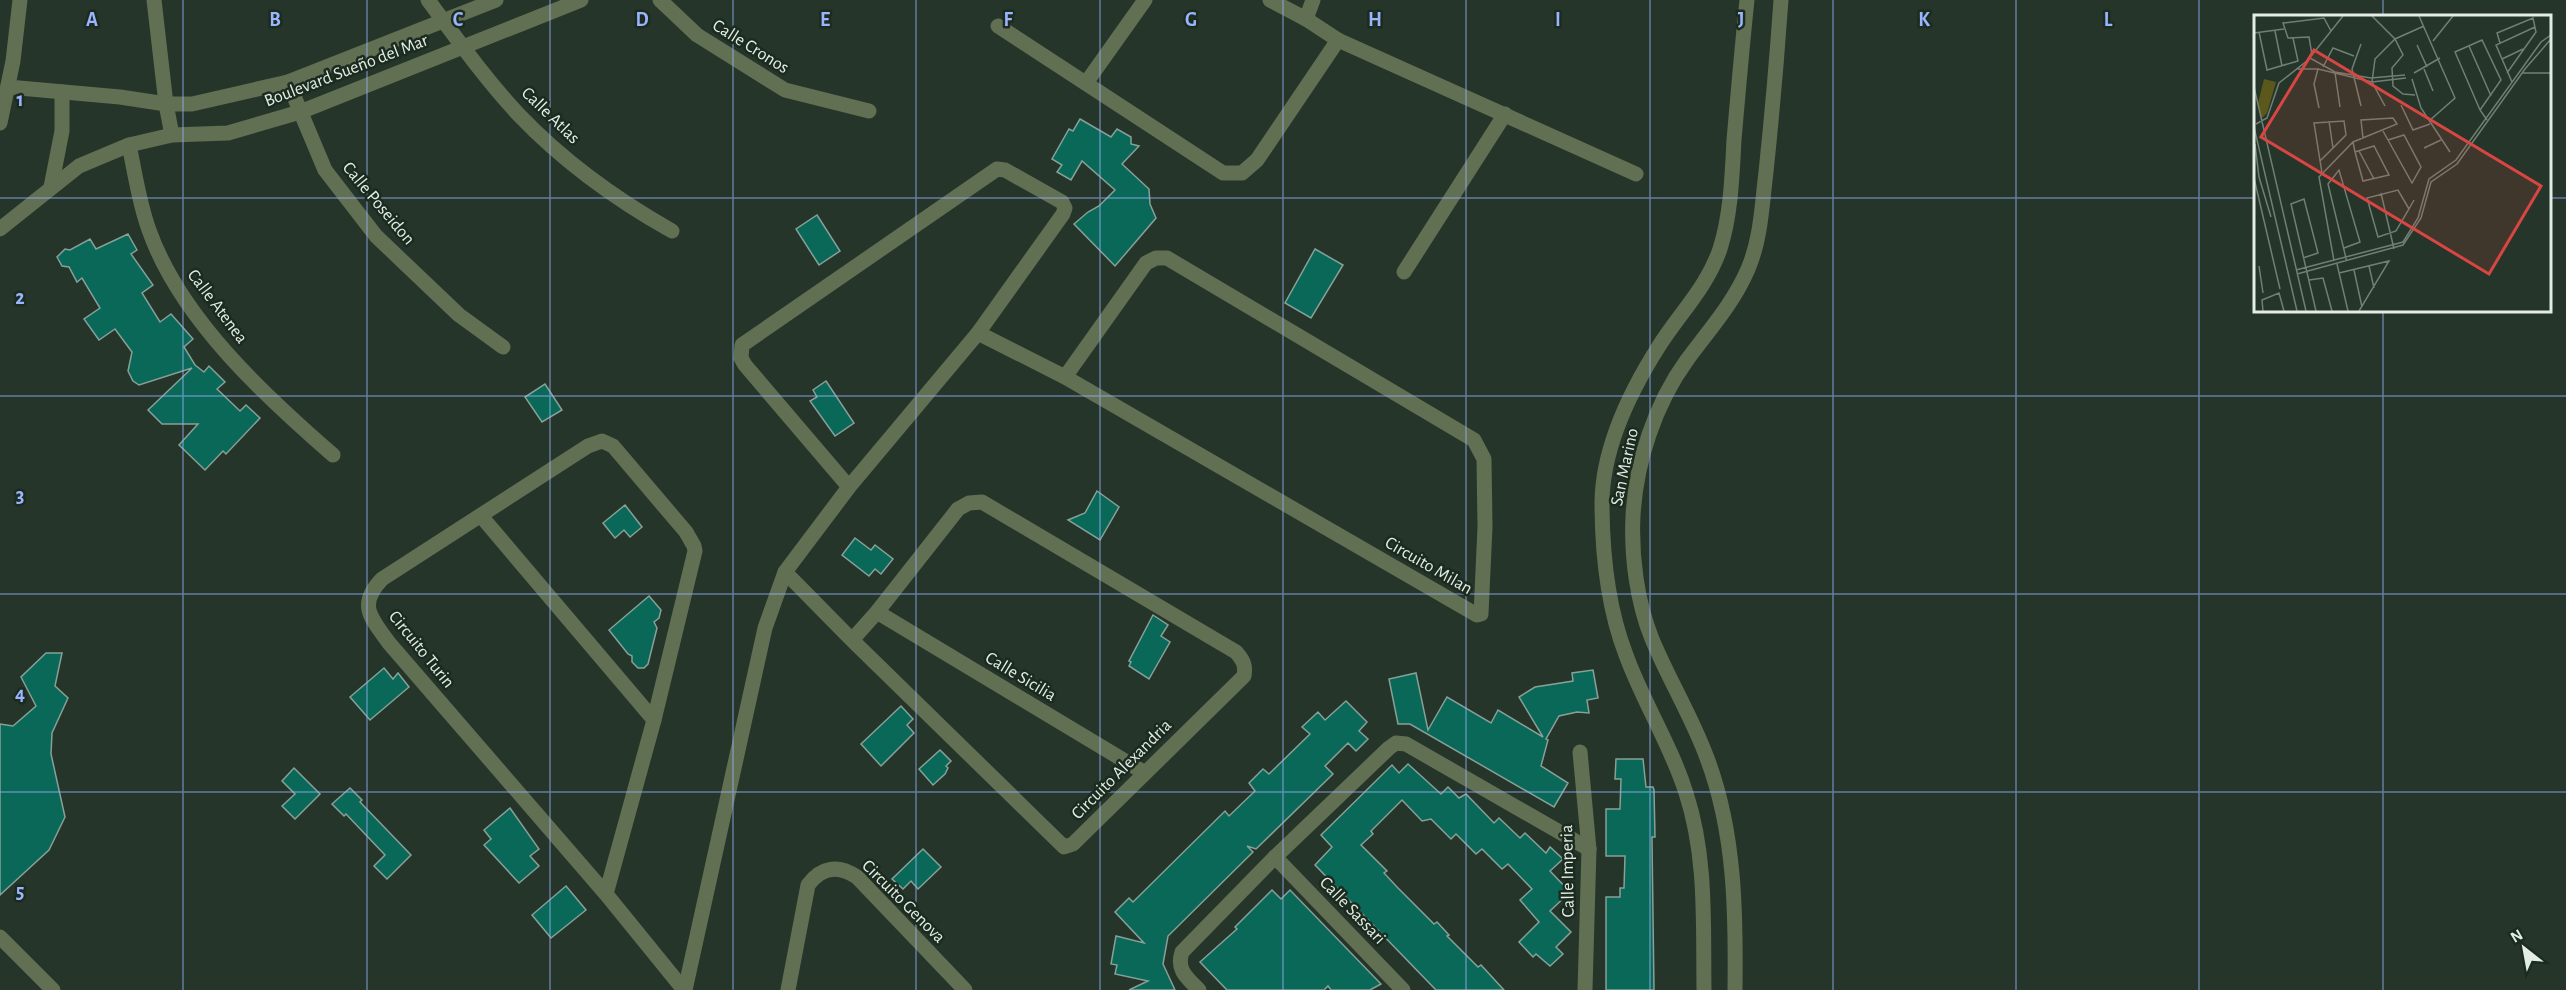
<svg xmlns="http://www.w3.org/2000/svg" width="2566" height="990" viewBox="0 0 2566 990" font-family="'Alegreya Sans',sans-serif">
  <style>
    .building { fill: #096857; stroke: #87a098; stroke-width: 1.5 }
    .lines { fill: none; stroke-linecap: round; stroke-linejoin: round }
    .minor { stroke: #616f52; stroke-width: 15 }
    .grid { fill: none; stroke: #9ab5fd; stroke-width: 1.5; stroke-opacity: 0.55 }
    .labels { text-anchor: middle; stroke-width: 5; stroke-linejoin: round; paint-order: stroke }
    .street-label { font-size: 18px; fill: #e3ede5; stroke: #1b2b1f }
    .inset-road { fill: none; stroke: #717f74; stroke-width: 1.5 }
    .view { fill: #d84644; fill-opacity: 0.15; stroke: #d84644; stroke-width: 3 }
    .inset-edge { fill: none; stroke: #e3ede5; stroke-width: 3 }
    .grid-label { font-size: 20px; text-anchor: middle; font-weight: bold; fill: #9ab5fd; stroke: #1b2b1f; stroke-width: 5; stroke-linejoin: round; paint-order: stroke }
  </style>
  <rect width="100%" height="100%" fill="#253529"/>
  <g class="building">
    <path d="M1080,119L1111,137L1117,129L1131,137V144L1139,146L1122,164L1149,189L1150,204L1156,218L1115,266L1074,224L1088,212L1099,206L1115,190L1082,161L1071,180L1057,172L1062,165L1052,159L1069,129L1073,131Z"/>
    <path d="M817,215L840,251L819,265L796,229Z"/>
    <path d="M128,234L137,250L131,254L153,285L142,293L160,322L171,314L193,339L184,347L195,365L204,372L209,366L225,382L217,389L240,411L246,405L260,418L226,454L223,451L205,470L179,445L198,424H162L148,410L192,368L139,385L133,381L128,371L132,352L115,329L99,340L84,319L100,308L82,278L77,282L69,267L62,266L57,257L65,249L70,250L90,239L96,249Z"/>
    <path d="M1315,249L1343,265L1311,318L1285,303Z"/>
    <path d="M826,381L854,423L835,436L810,401L817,397L813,390Z"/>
    <path d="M545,384L562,410L542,422L525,397Z"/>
    <path d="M1097,491L1119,507L1100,540L1068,520L1085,513Z"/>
    <path d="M625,505L642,527L630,537L624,530L615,538L603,523Z"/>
    <path d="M855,538L871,550L875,545L893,559L881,574L875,569L869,576L842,555Z"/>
    <path d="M649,596L661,610L659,618L654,622L657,628L648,664L644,668H638L632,662V656L628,654L609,630Z"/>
    <path d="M1153,615L1168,625L1161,636L1170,642L1149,679L1129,666L1131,662L1129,661Z"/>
    <path d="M46,653H62L55,686L68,698L52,733L51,754L65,817L49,850L0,895V724L13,726L36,706L21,677Z"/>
    <path d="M384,668L393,679L398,673L409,687L370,720L350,697Z"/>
    <path d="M1593,670L1598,698L1587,700L1589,713L1577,712L1559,716L1546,739L1548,740L1541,766L1568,783L1554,807L1410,724H1398L1389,679L1416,673L1428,730L1447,697L1491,723L1498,710L1543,737L1519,697L1535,687L1573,681L1572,673Z"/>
    <path d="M1346,701L1367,722L1359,731L1368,739L1356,751L1348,743L1325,766L1333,774L1256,849L1247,846L1253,852L1168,936L1163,964L1175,990H1129L1148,981L1115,974L1117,965L1111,964L1116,936L1144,943L1115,912L1129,898L1133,902L1225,811L1229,816L1255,791L1249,783L1263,769L1269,774L1310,734L1302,727L1318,712L1325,720Z"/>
    <path d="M901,706L913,719L907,725L914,733L881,766L861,744Z"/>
    <path d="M940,750L951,761L946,766L948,768L945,774L933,785L919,769Z"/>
    <path d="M1616,759H1643L1646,787H1653L1654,790L1655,837H1652V840L1654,990H1606V897H1620V888H1624L1625,856H1606V809H1620L1621,779H1615Z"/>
    <path d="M1408,764L1441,794L1448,787L1459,798L1466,794L1494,823L1499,818L1520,838L1525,833L1546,853L1550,847L1563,859L1550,871L1570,892L1550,911L1571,932L1556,947L1563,954L1550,966L1536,954L1533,957L1519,942L1539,922L1520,900L1532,889L1508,864L1502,869L1482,849L1476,854L1456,834L1451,839L1431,819L1422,821L1402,800L1371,831L1373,834L1361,845L1387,871L1384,873L1397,887L1434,924L1437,922L1449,935L1447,936L1478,967L1481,965L1504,990H1436L1315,865L1332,847L1321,835L1392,765L1399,773Z"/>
    <path d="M294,768L320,794L295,819L282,806L295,794L282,781Z"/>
    <path d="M350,788L362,800L360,802L411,855L387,879L374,866L385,855L346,814L344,816L332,804Z"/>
    <path d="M510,808L539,849L530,856L539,866L519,883L484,845L491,839L484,830Z"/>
    <path d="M923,849L941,867L918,889L911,881L903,889L892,879Z"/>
    <path d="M566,886L586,910L551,938L532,915Z"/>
    <path d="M1272,890L1281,899L1290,890L1381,984L1370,990H1331L1328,986L1324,990H1227L1200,962L1237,929L1235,927Z"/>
  </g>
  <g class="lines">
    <g class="minor">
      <path d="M154,0L166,104L172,135"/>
      <path d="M428,0C457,39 486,80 519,115C563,161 617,200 672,231"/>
      <path d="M660,0L697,35L785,90L869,111"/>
      <path d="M1270,0L1306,19L1338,40L1636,174"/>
      <path d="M1306,19L1313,0"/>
      <path d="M998,26L1223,173H1242L1257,160L1338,40"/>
      <path d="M288,82L325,170L376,236L459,315L503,347"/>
      <path d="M1086,83L1145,0"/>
      <path d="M8,87L120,97L166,104H192L288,82L496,0"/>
      <path d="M0,123L13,61L20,0"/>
      <path d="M129,145C135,173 139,203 149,230C180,318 264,395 333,455"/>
      <path d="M51,187L62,131V92"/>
      <path d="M0,229L79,166L129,145L172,135L228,133L300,112L581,0"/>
      <path d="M1404,272L1505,114"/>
      <path d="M978,333L1065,377L1477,615L1481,614L1485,527L1484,459L1474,440L1167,258H1156L1146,263L1065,377"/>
      <path d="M481,516L654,720"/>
      <path d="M785,572L852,640L1064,847L1073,844L1244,676C1246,665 1243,660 1236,652L982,502L969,503L958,509L877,612L852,640"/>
      <path d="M877,612L1145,773"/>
      <path d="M1580,752L1589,849L1585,990"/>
      <path d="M1275,857L1403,990"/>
      <path d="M606,894L654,720L695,551L694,546L686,532L613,446L602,441L588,446L382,579C357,605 371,618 389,643L606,894L684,990"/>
      <path d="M0,937L53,990"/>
      <path d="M685,990L765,628L785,572L849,487L978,333L1063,214L1065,208L1062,202L1005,170L997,169L742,345L741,358L745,365L849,487"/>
      <path d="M788,990L808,885C821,867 838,864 857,877L965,990"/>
      <path d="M1199,990C1187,978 1176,970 1182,952L1275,857L1389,748L1396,743L1406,744L1589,849"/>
      <path d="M1704,990C1703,924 1707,857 1686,793C1671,745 1643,702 1626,655C1607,606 1602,553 1602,501C1603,447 1631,390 1659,346C1680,313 1707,287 1720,249C1731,214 1732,177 1734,140C1738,94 1742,47 1747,0"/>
      <path d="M1735,990C1736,912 1735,832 1707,758C1692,717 1669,680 1652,639C1637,602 1631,556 1633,516C1636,462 1655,404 1687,360C1709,330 1733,304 1748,269C1761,239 1762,204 1766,172C1772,115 1777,57 1781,0"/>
    </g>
  </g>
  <path class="grid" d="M183,0V990M367,0V990M550,0V990M733,0V990M916,0V990M1100,0V990M1283,0V990M1466,0V990M1650,0V990M1833,0V990M2016,0V990M2199,0V990M2383,0V16M0,198H2256M2550,198H2566M2383,310V990M0,396H2566M0,594H2566M0,792H2566"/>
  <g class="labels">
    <g class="street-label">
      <text transform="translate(751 46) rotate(32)" y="6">Calle Cronos</text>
      <text transform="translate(346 70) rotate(-21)" y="6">Boulevard Sueño del Mar</text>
      <text transform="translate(551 115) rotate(44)" y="6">Calle Atlas</text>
      <text transform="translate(379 203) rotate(50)" y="6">Calle Poseidon</text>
      <text transform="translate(218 306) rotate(53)" y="6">Calle Atenea</text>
      <text transform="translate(1624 467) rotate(-78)" y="6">San Marino</text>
      <text transform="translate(1429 565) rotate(30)" y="6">Circuito Milan</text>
      <text transform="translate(422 649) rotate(51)" y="6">Circuito Turin</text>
      <text transform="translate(1021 676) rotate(31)" y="6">Calle Sicilia</text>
      <text transform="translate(1121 769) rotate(-45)" y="6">Circuito Alexandria</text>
      <text transform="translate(1567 871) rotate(-91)" y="6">Calle Imperia</text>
      <text transform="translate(904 901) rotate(45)" y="6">Circuito Genova</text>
      <text transform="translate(1353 910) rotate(46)" y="6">Calle Sassari</text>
    </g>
  </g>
  <g transform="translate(2254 15)">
    <rect width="297" height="297" fill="#253529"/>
    <path d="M10,64L22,67L13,98L7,104L4,88Z" fill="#5c581b"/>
    <path class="inset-road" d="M118,1L141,24L149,40L138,53L139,71L149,79L161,80M165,1L201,83L175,106M21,16L28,51M5,17L13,55L44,46L39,23M0,18L30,14M179,26L199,1M246,28L243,18L279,3L282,17L253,58M107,29L98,54L107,91M163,30L173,52M215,31L237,81M58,40L55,22L34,23L29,8L70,3L77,16M56,43L81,57L117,63L151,60M248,44L269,34M69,52L79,33L100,41M42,54H64L118,67L152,63M64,54L60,69L65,93M170,54L179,76M81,58L86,92M160,58L186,43M268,58H297M158,64L167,93L196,137M258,67L242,30L281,12M0,72L52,296M147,90L159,115L176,109M131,91L118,67L121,44L141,24L170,11M226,95L247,65L228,25L201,37L226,95L233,105M75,106L79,133M2,109L13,103L25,68L54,45L89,1M0,112L43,296M129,116L158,168L167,152L150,120L134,125M99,127L101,137L109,166L135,160L120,131L101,137M1,129L5,162L17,202M170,133L187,125M105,136L120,164M66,146L92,120L90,106L60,108L68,158M0,163L26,274M127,178L140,234M155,194L144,175L113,183L124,222L142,216L155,194L160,185M90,233L106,227L85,155L74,169L92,243V246M49,243L64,238L50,184L37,189L62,296M80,246L65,162L99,127L143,109L139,103L107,105L109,123M83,249L94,296M5,251L9,278M115,251L120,273M42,255L149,227L164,203L175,164L202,145L287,27L297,20M100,255L108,292M85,258L135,246L105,296M43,259L149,230L167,203L177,167L203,149L271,54L297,24M55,265L69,263L78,296M9,296L8,285L25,278L30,296"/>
    <path class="view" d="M60,35L287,171L235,259L7,122Z"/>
    <rect width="297" height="297" class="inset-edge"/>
  </g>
  <g class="grid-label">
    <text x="92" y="26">A</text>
    <text x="275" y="26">B</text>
    <text x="458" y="26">C</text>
    <text x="642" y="26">D</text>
    <text x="825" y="26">E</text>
    <text x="1008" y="26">F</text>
    <text x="1191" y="26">G</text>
    <text x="1375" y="26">H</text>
    <text x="1558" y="26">I</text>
    <text x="1741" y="26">J</text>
    <text x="1924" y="26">K</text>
    <text x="2108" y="26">L</text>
    <text x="20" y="106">1</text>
    <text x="20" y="304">2</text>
    <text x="20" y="502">3</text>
    <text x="20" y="700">4</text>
    <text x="20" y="898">5</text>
  </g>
  <g transform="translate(2524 948) rotate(329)" stroke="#1b2b1f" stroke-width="4.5" paint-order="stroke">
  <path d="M0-4.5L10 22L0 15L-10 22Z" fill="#e3ede5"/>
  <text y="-9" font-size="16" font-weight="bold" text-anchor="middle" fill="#e3ede5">N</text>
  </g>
</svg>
